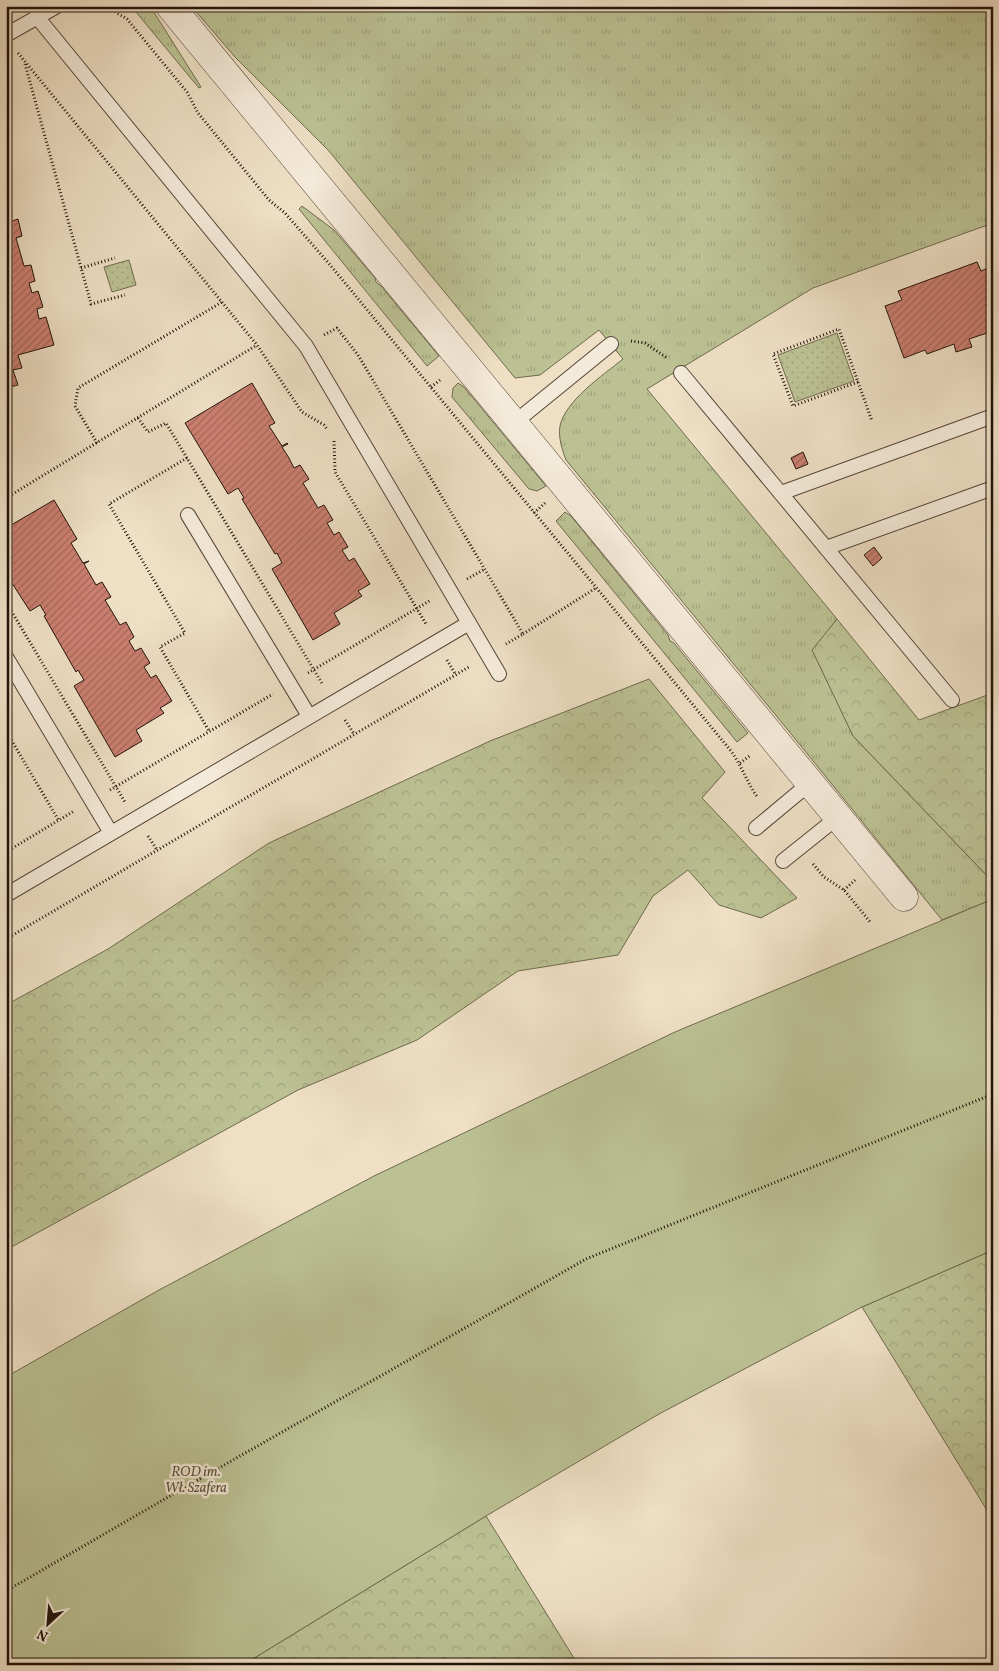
<svg xmlns="http://www.w3.org/2000/svg" width="999" height="1671" viewBox="0 0 999 1671" font-family="Vollkorn,serif">
  <style>
    .grass { fill: url(#grass-tufts); stroke: #6e6a4e }
    .forest { fill: url(#forest-crowns); stroke: #6e6a4e }
    .park { fill: url(#park-dots); stroke: #6e6a4e }
    .garden { fill: #bbc193; stroke: #6e6a4e }
    .building { fill: url(#building-hatch); stroke: #22130a }
    .lines { fill: none; stroke-linecap: round; stroke-linejoin: round }
    .service-casing { stroke: #554639; stroke-width: 16 }
    .minor-casing { stroke: #554639; stroke-width: 29 }
    .path { stroke: #22130a; stroke-width: 3; stroke-dasharray: 1 2.5; stroke-linecap: butt }
    .service { stroke: #f4ead9; stroke-width: 14 }
    .minor { stroke: #f4ead9; stroke-width: 28 }
    .labels { text-anchor: middle; stroke-width: 5; stroke-linejoin: round; paint-order: stroke }
    .park-label { font-size: 14px; font-style: italic; fill: #58503a; stroke: #f4ead9 }
  </style>
  <defs>
    <pattern id="grass-tufts" width="24" height="20" patternUnits="userSpaceOnUse" patternTransform="scale(1.25)"><rect width="24" height="20" fill="#bbc193"/><path d="M3 7l-1-3M5 7V3M7 7l1-3M15 17l-1-3M17 17v-4M19 17l1-3" fill="none" stroke="#a0a57d"/></pattern>
    <pattern id="forest-crowns" width="20" height="18" patternUnits="userSpaceOnUse" patternTransform="scale(1.25)"><rect width="20" height="18" fill="#bbc193"/><path d="M2 6a3 3 0 1 1 6 0M12 15a3 3 0 1 1 6 0" fill="none" stroke="#a0a57d"/></pattern>
    <pattern id="park-dots" width="8" height="8" patternUnits="userSpaceOnUse" patternTransform="scale(1.25)"><rect width="8" height="8" fill="#bbc193"/><path d="M2 2h.1M6 6h.1" fill="none" stroke="#a0a57d" stroke-width="1.8" stroke-linecap="round"/></pattern>
    <pattern id="building-hatch" width="6" height="6" patternUnits="userSpaceOnUse" patternTransform="scale(1.25)"><rect width="6" height="6" fill="#cb7f70"/><path d="M-1 1l2-2M0 6l6-6M5 7l2-2" fill="none" stroke="#a4675a"/></pattern>
  </defs>
  <rect width="100%" height="100%" fill="#eedfc5"/>
  <filter id="stains"><feTurbulence type="fractalNoise" baseFrequency=".004" numOctaves="4"/><feColorMatrix values="0 0 0 0 .2 0 0 0 0 .09 0 0 0 0 .02 0 0 0 .5 -.17"/></filter>
  <radialGradient id="worn" r=".72"><stop offset=".6" stop-color="#630" stop-opacity="0"/><stop offset="1" stop-color="#630" stop-opacity=".3"/></radialGradient>
  <g class="grass">
    <path d="M130,6H150L201,87L199,88L136,12Z"/>
    <path d="M191,6H993V223L813,288L647,389L837,619L813,650L853,736L993,882V899L942,920L792,735L566,460C562,449 558,437 560,426C565,401 603,375 623,359L599,330L540,375L515,378L329,151L235,57Z"/>
    <path d="M302,206L334,230L375,278L376,282L381,286L439,356L427,366L299,209Z"/>
    <path d="M458,383L464,387L546,486L537,491L529,489L452,397L453,388Z"/>
    <path d="M565,512L571,516L668,635L670,641L674,643L748,733L737,742L556,521Z"/>
  </g>
  <g class="forest">
    <path d="M837,619L919,720L993,693V882L853,736L812,650Z"/>
    <path d="M649,679L725,772L702,798L797,898L761,918L719,905L688,870L653,896L618,955L518,971L417,1040L298,1090L6,1250V1005L108,949L269,843L490,741Z"/>
    <path d="M993,1250V1520L862,1307Z"/>
    <path d="M486,1516L577,1663L574,1665H243Z"/>
  </g>
  <g class="park">
    <path d="M129,260L136,285L112,292L104,267Z"/>
    <path d="M837,333L854,381L795,402L778,355Z"/>
  </g>
  <path class="garden" d="M993,899V1250L862,1307L659,1414L486,1516L243,1665H6V1377L159,1290L374,1176L675,1032Z"/>
  <g class="building">
    <path d="M6,203L12,221L18,219L22,236L16,238L24,266L31,265L35,281L29,283L32,293L38,291L43,307L37,309L39,319L46,317L54,345L18,355L22,368L13,370L18,385L6,388Z"/>
    <path d="M977,262L981,271L993,266V331L969,339L972,347L956,352L954,344L927,354L925,350L904,358L885,306L902,300L898,291Z"/>
    <path d="M252,383L275,423L269,426L282,446L287,443L288,444L282,447L289,458L294,468L300,465L309,479L303,483L318,508L324,505L333,520L327,523L334,535L339,532L348,547L342,550L349,561L354,558L370,584L358,591L362,596L334,613L340,624L313,640L272,569L282,563L277,553L275,554L242,499L244,498L238,488L228,494L185,423Z"/>
    <path d="M803,452L808,464L796,469L791,458Z"/>
    <path d="M54,500L77,539L71,543L83,563L89,561L84,564L96,585L102,582L111,597L105,600L120,625L126,622L134,637L129,641L135,651L141,648L150,663L144,667L151,678L156,675L172,701L160,708L164,713L136,730L142,741L115,757L74,686L84,680L78,670L76,672L44,616L46,615L40,605L30,611L6,574V528Z"/>
    <path d="M874,547L882,558L873,566L864,555Z"/>
    <path d="M993,583V602L987,585Z"/>
  </g>
  <g class="lines">
    <defs>
      <g id="service">
        <path d="M37,17L306,346L499,674"/>
        <path d="M6,35L57,6"/>
        <path d="M681,373L952,700"/>
        <path d="M514,423L611,344"/>
        <path d="M781,493L993,416"/>
        <path d="M188,515L309,716"/>
        <path d="M826,548L993,488"/>
        <path d="M6,657L111,833"/>
        <path d="M756,828L810,783"/>
        <path d="M783,861L838,817"/>
        <path d="M6,895L469,623"/>
      </g>
      <path id="minor" d="M170,6L904,897"/>
    </defs>
    <use href="#service" class="service-casing"/>
    <use href="#minor" class="minor-casing"/>
    <g class="path">
      <path d="M106,6L127,19L187,92L198,113L269,200L285,213L331,266L731,751C742,766 747,783 758,798"/>
      <path d="M18,53L257,345L302,412L324,425L327,429"/>
      <path d="M25,64L91,304L125,295"/>
      <path d="M81,268L115,258"/>
      <path d="M324,335L337,328L358,355L523,634L506,644"/>
      <path d="M631,341L645,343L667,358"/>
      <path d="M858,382L793,406L773,354L839,329L872,421"/>
      <path d="M431,387L440,380"/>
      <path d="M138,418L148,432L166,423L323,685"/>
      <path d="M334,441L335,472L426,624"/>
      <path d="M97,443L75,406L78,388L222,302"/>
      <path d="M187,458L109,504L185,633L160,647L209,731"/>
      <path d="M6,498L257,345"/>
      <path d="M534,513L545,503"/>
      <path d="M467,579L485,569"/>
      <path d="M6,602L125,802"/>
      <path d="M523,634L596,588"/>
      <path d="M447,660L456,675"/>
      <path d="M308,673L431,600"/>
      <path d="M345,720L354,734"/>
      <path d="M6,731L59,821"/>
      <path d="M740,763L751,755"/>
      <path d="M110,790L273,694"/>
      <path d="M148,836L157,850"/>
      <path d="M6,852L74,811"/>
      <path d="M813,864L824,877L844,890L871,923"/>
      <path d="M844,890L855,880"/>
      <path d="M6,939L469,667"/>
      <path d="M6,1591L175,1493L586,1259L993,1094"/>
    </g>
    <use href="#service" class="service"/>
    <use href="#minor" class="minor"/>
  </g>
  <g class="labels">
    <g class="park-label">
      <text x="196" y="1476">ROD im.<tspan x="196" dy="16">Wł. Szafera</tspan></text>
    </g>
  </g>
  <rect width="999" height="1671" fill="none" stroke="#eedfc5" stroke-width="25"/>
  <rect x="8" y="8" width="984" height="1656" fill="none" stroke="#22130a" stroke-width="2.5"/>
  <rect x="12" y="12" width="974" height="1646" fill="none" stroke="#22130a"/>
  <g transform="translate(48 1624) rotate(206)" stroke="#f4ead9" stroke-width="4" paint-order="stroke">
  <path d="M0-4L9 19L0 12L-9 19Z" fill="#22130a"/>
  <text y="-8" font-size="14" font-weight="bold" text-anchor="middle" fill="#22130a">N</text>
  </g>
  <rect width="100%" height="100%" filter="url(#stains)"/>
  <rect width="100%" height="100%" fill="url(#worn)"/>
</svg>
